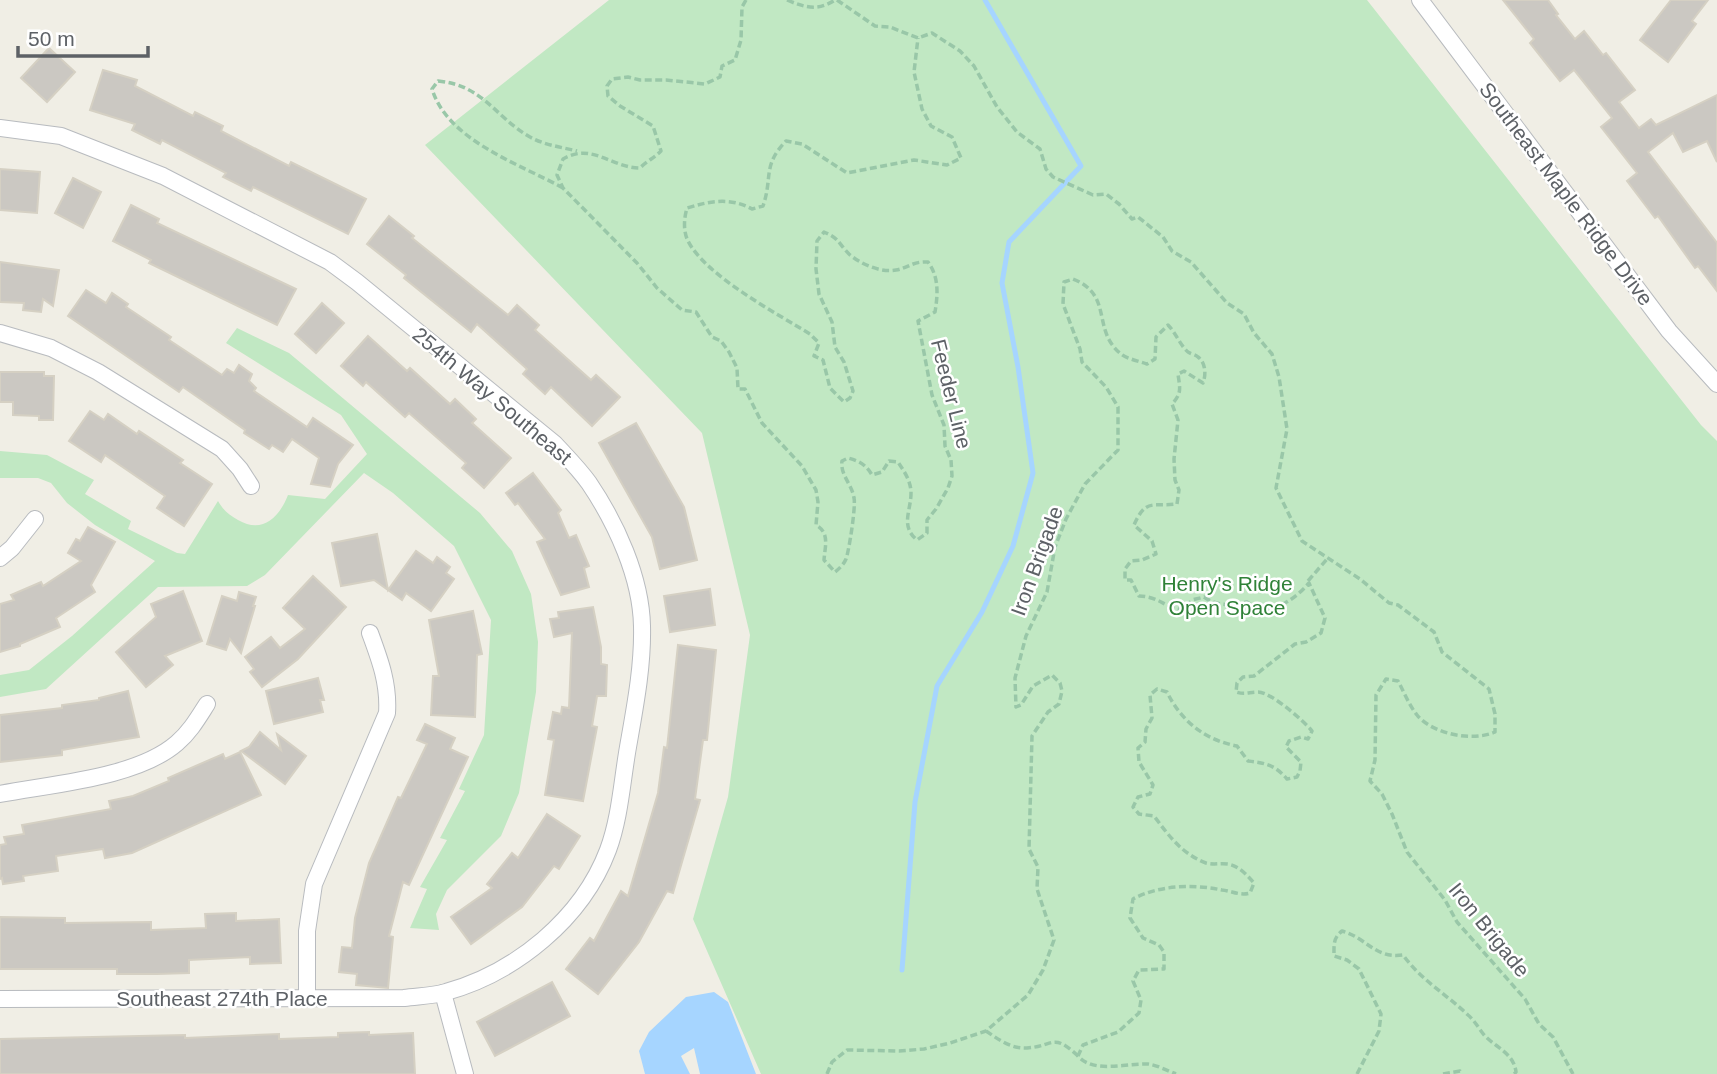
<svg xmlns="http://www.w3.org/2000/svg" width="1717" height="1074" viewBox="0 0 1717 1074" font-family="Helvetica,sans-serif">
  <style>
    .green { fill: #c1e8c3 }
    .water { fill: #a6d5ff }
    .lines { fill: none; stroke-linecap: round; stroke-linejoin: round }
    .stream { stroke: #a6d5ff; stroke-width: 5 }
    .building { fill: #cbc8c2; stroke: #d5d0c3; stroke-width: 2 }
    .street-casing { stroke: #b8bbbf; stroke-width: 18 }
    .path { stroke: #99c7a8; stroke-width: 3.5; stroke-dasharray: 7 3.5; stroke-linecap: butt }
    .street { stroke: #fff; stroke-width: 16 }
    .labels { text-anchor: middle; stroke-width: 5; stroke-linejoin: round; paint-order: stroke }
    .street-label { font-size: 21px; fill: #5d6166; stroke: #fff }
    .park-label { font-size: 21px; fill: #308238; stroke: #fff }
  </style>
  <rect width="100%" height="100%" fill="#f0eee5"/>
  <g class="green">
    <path d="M609,0H1367L1701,425L1717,441V1074H761L693,919L728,797L750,635L702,433L425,145Z"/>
    <path d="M237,328L289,353L480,513L512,551L531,594L538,642L536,692L519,793L501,836L447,890L436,914L439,930L410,928L427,889L420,887L447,840L440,838L465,791L459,789L484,735L491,620L454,546L393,493L364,473L265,575L247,586L158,587L46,689L0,697V675L29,670L72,636L155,561L95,525L67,503L51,483L38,478H0V451L47,455L94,480L85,494L131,521L128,529L177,553L185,554L218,501C223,510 229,515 238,520C262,534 279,518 288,495L325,499L367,454L341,415L226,343Z"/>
  </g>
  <path class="water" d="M714,992L728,1002L756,1074H700L694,1048L681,1056L690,1074H645L639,1051L649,1032L686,997Z"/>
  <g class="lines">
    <path class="stream" d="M902,970L915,802L937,686L982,612L1013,546L1033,473L1018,367L1002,283L1009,242L1081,166L985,0"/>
  </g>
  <g class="building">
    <path d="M1503,0H1548L1558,14L1556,15L1575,39L1584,31L1603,55L1606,53L1635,90L1619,102L1639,128L1651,119L1656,125L1717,95V162L1707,141L1683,152L1673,133L1648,152L1717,243V291L1698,266L1695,268L1658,216L1655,218L1627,181L1637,173L1601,127L1612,118L1574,70L1560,81L1530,43L1534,39Z"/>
    <path d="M1671,0H1708L1692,21L1696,24L1668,62L1640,40Z"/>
    <path d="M49,48L75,72L47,102L21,78Z"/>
    <path d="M103,70L137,80L135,86L193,116L195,112L223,126L221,131L289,166L291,162L366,199L348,234L253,187L251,191L223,177L226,173L162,140L160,144L132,130L135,124L90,110Z"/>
    <path d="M0,169L40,172L37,213L0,210Z"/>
    <path d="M73,178L101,192L83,228L55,213Z"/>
    <path d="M131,205L159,219L157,223L296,289L277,325L149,263L151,260L113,241Z"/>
    <path d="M389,216L414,236L412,238L508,315L517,305L539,325L535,330L591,380L596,375L620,397L592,426L551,387L545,394L523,374L527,369L477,324L471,332L404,278L406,275L367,244Z"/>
    <path d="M0,262L59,270L53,306L43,299L41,312L23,310L24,303L0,302Z"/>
    <path d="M86,290L106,303L112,293L128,304L126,307L171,337L169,340L222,375L227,369L234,373L239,365L252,374L249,381L256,388L254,391L307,427L313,418L353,445L338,464L330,487L311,484L319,458L292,439L283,452L272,445L269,449L244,433L245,430L183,387L179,392L68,316Z"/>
    <path d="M322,303L344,323L316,353L295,334Z"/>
    <path d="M368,336L407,371L410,368L450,404L455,399L476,419L472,423L511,458L484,488L462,468L466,463L409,413L405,417L366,382L363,386L341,366Z"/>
    <path d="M0,372H44V376H54L53,420H39V416L13,415V402H0Z"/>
    <path d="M90,411L104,420L108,414L137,434L139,431L183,460L180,463L212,484L184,526L157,508L165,496L105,455L101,462L69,441Z"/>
    <path d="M636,423L684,507L697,560L660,569L652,537L599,443Z"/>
    <path d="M533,473L561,510L558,513L569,538L576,535L589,566L584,568L589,587L561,595L537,542L545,539L518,503L515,505L506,493Z"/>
    <path d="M88,527L115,542L91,585L95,592L56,618L60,627L20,644V646L0,652V604L14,600L11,595L41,582L43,586L81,561L68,553L76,539L80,541Z"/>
    <path d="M377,534L388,590L416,551L433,563L437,557L450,567L446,573L454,579L431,611L406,593L402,600L374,580L341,586L332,543Z"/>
    <path d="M313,576L346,607L298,659L262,687L250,672L254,669L245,657L271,637L280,648L305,629L283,608Z"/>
    <path d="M710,589L715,625L670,632L664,596Z"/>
    <path d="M183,591L202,641L165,656L173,665L146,687L116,652L156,617L151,604Z"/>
    <path d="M239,592L256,597L253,606H255L241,653L230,639L226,650L207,644L222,596L237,601Z"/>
    <path d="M593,607L601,647V664L607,665L606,696H597L592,726L597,727L583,801L545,795L554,740L548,739L553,712L561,714L562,707L569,708L572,633L554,637L550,619L559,618L558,612Z"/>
    <path d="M473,611L482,654L477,655L475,717L431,715L433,676H439L429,620Z"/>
    <path d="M678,645L716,650L707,740H703L695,799L700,800L673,893L667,891L639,942L598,994L566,969L590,938L594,941L621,891L628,896L658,793L664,747L667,748Z"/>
    <path d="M318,678L324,700H320L323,712L274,724L266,691Z"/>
    <path d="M128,691L139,737L62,750V755L0,762V715L62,708V705L99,700V698Z"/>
    <path d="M425,724L455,738L450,749L468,757L409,885L403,882L389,936L393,937L388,988L356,985L357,974L339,972L342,947L352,948L355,918L369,863L398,797L401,798L427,744L417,740Z"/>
    <path d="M260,732L281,750L277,734L306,756L285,784L241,751L249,747Z"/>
    <path d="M240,752L261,795L132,853L105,858L103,849L56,856L58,871L23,876L24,881L3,884L2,878L0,879V845L6,844L4,837L24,834L22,825L111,809L109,801L133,796L169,781L168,778L223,754L225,759Z"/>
    <path d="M547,814L580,836L559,869L554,866L522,907L471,944L451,917L492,888L487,884L512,853L518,858Z"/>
    <path d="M236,913V921L279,919L281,963L250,964V957L189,960V973L157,974H117V969H0V917L65,918V923L151,922V930L206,928L205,914Z"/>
    <path d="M552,982L570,1016L495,1056L477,1022Z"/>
    <path d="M369,1032V1035L413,1033L415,1074H0V1039L185,1035V1038L279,1034V1039L338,1037V1033Z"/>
  </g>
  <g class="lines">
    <defs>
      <g id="street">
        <path d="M1420,0L1669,331L1717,384"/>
        <path d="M0,128L61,136L163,176L330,262L357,282L555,444C566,456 579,469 589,483C616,523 641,577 642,626C643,666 635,707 628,747C622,781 620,818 608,850C582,919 515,973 446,992C433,996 418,996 404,998L0,999"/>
        <path d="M0,333L51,348L98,372L222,449L240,469L251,486"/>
        <path d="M0,558L12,548L35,519"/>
        <path d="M0,794C51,784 137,778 177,743C190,732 198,718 207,704"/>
        <path d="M443,993L465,1074"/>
        <path d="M307,999V931L314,884L387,713C389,684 380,660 370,633"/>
      </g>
    </defs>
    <use href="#street" class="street-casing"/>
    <g class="path">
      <path d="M746,0L742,7L741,40L735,60L722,66L720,77L705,84L666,80H640L628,77L612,79L607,86L608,96L620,106L653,126L661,151C654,158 647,161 640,168C612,168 592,142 563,159L557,175L563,188L637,263L657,288L682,310L696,312L712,337L721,341L729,352L737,368L738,389H745L762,423L802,466L816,490L818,502L816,525C830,533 825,546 824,560L835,572C839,569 844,564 846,559C849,551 856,506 854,498C852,484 840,475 842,461L848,458C860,461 866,465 872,475L882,472L889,461L898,462C904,471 911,481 911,493C911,511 900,526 917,540L927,533V520L936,509L948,488L952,476L951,460L945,446L944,425L932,395L918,321L935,312C938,294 939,277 928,262C913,261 908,268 896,270C881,273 860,264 849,254C838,243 840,239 824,232L817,241L816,269L819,294L832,322L835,347L844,362L853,391L850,398L844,402L830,388L823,360L814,356L819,343L810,334C776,313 706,276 688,241C683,231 684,218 687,208C710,201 730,197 752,209L763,206C773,177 762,166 786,141L802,144L847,173L914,160L947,165L961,158L952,137L931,126L922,109L914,72L918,38"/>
      <path d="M787,0C806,8 818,11 835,0"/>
      <path d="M837,0L875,26L890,27L918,38L932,33L960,51L974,66L997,107L1017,132L1040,149L1046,169L1053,177L1093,195L1106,194L1119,204L1132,219L1138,217L1163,237L1172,251L1191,262L1227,303L1244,314L1254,333L1272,354L1279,377L1287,429L1276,488L1302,541L1360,579L1389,603L1398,605L1434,632L1442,652L1489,689L1495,714V732C1473,742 1432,734 1417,715C1409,705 1404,692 1398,681L1386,679L1376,695L1375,760L1370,781L1382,794L1392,814L1407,852L1445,900L1457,922L1525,999L1539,1024L1553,1037L1573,1074"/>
      <path d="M563,188C520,164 448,141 432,89L438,81C483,85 495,117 530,137C544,145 561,147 577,151"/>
      <path d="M1308,581L1327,559"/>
      <path d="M986,1031C998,1039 1011,1049 1027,1048C1055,1046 1052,1032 1078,1056"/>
      <path d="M827,1074L832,1062L847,1050L899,1051L924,1049L950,1043L986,1031L1028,995L1043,970L1054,940L1037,889L1038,867L1029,849L1032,736L1048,712L1059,704L1062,691L1060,683L1052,675L1033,686L1021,705L1016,707L1015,678L1026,636L1047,592L1055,547L1066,519L1085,484L1118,450V407L1106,387L1082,362L1080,349L1063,304L1064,282L1073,279C1114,295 1091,330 1121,354C1127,359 1139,361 1147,364L1155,359L1156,337L1168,325C1176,333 1180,345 1188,352C1189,353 1198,356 1198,357C1206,363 1206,375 1203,383L1184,371L1178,374C1180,389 1182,393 1172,404L1178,420L1174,459L1175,480L1179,490L1177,504C1152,507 1146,498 1134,525L1152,541L1156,554L1142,560L1131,561L1125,569V580H1131L1139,596C1161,597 1164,608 1184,610L1192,600L1204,597C1218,607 1231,605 1247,602L1261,612C1282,606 1294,600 1309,583L1325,618L1321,633L1306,642L1295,644L1254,676L1243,677L1237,683L1236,692C1245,695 1249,692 1258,692C1271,692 1304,721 1312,731L1308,739L1301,737L1289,741L1286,747L1301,762L1300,771L1297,777L1287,779C1275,765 1266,763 1248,761L1237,746C1205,740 1181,721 1167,692L1157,689L1150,695L1152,718L1146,729L1145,742L1138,748L1139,762L1153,785L1150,794L1138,797L1133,807L1139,814L1154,816C1169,836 1182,854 1206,863C1214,865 1220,863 1228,864C1239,866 1247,875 1254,883L1250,893C1240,896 1232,891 1222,890C1193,884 1159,885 1133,899L1130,918L1143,938L1159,945L1164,952V969L1139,970L1133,981L1141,1000L1139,1013L1118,1032L1083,1045L1078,1056C1094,1074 1125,1063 1148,1064C1157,1065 1168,1071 1176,1074"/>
      <path d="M1357,1074L1379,1031L1381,1014L1359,969L1347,960L1334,956C1334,945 1333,938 1342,931C1367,938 1375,959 1403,955C1421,980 1446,994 1468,1015C1475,1021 1479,1029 1485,1036C1497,1048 1514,1054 1516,1072L1514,1074"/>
      <path d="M1443,1074L1460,1071L1462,1074"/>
    </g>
    <use href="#street" class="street"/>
  </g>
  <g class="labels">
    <g class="street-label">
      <text transform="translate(1566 194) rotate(53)" y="7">Southeast Maple Ridge Drive</text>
      <text transform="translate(951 394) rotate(76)" y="7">Feeder Line</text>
      <text transform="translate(492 396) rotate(40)" y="7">254th Way Southeast</text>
      <text transform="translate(1037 561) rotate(-70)" y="7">Iron Brigade</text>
      <text transform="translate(1489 930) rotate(51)" y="7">Iron Brigade</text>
      <text x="222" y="1006">Southeast 274th Place</text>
    </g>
    <g class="park-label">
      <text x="1227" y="591">Henry's Ridge<tspan x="1227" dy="24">Open Space</tspan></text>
    </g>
  </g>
  <path d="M18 46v10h130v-10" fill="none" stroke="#5d6166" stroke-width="3.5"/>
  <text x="28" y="46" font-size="21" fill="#5d6166" stroke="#ffffff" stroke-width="5" paint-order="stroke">50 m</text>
</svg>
